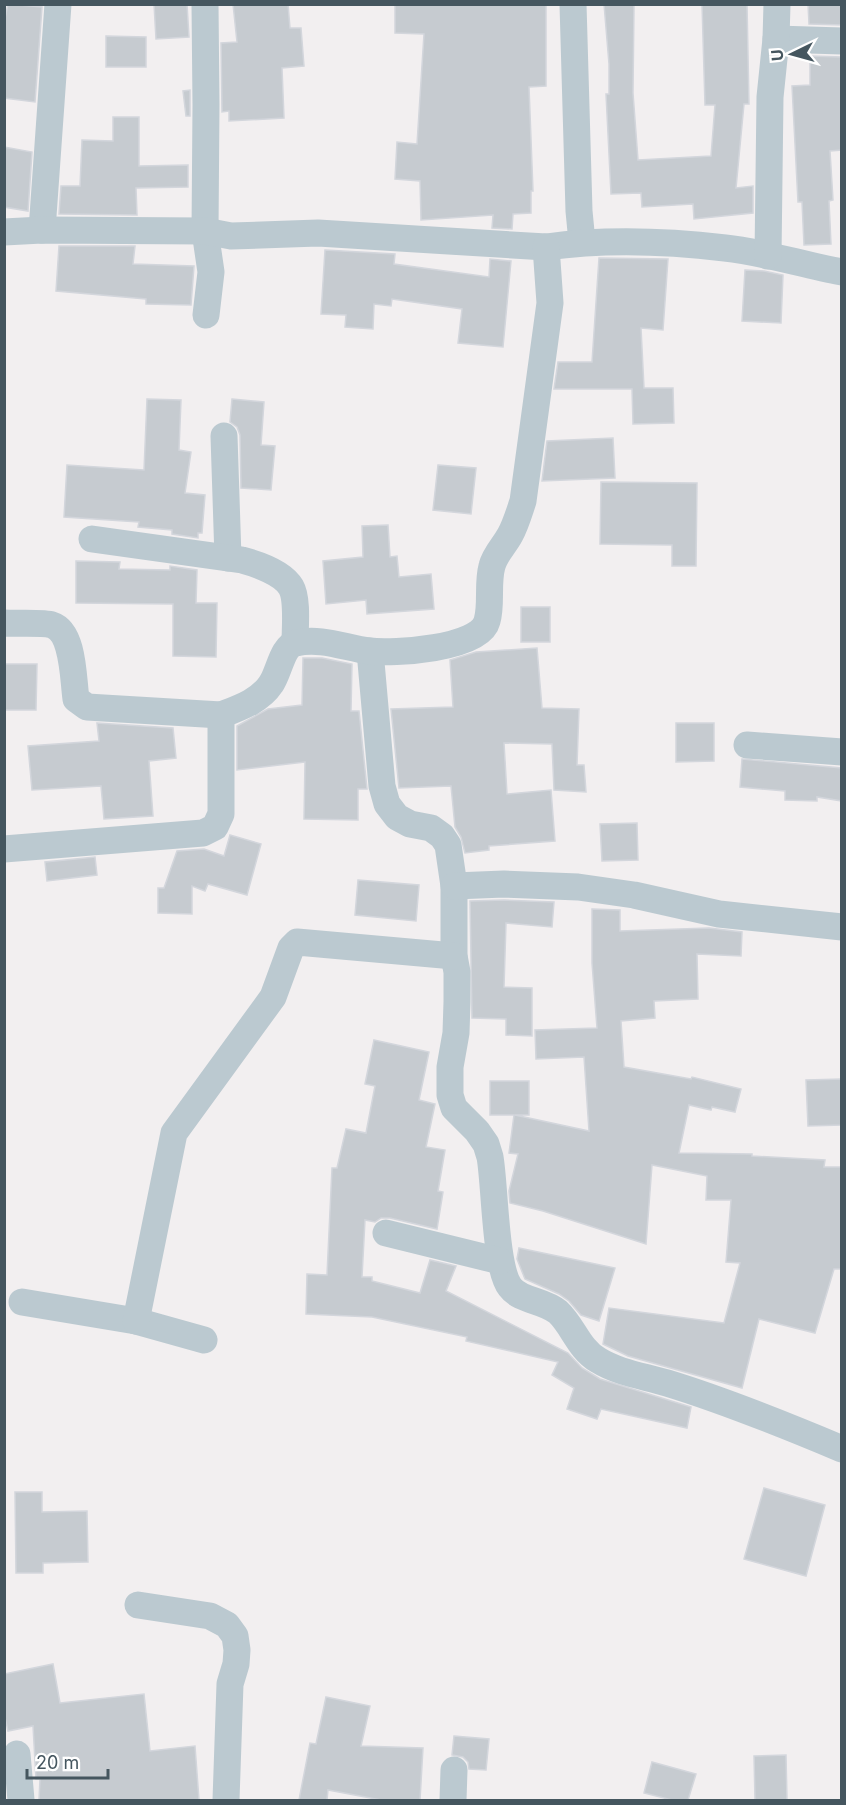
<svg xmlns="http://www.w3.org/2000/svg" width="846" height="1805" viewBox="0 0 846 1805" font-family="Inter,sans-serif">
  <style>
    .building { fill: #c6cbd0; stroke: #d3d6dc; stroke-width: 1.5 }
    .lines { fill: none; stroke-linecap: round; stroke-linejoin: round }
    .minor { stroke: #bbc9d0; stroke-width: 27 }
  </style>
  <rect width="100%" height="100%" fill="#f2eff0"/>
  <g class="building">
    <path d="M8,4L42,7L35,102L4,98V23Z"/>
    <path d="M154,4H187L189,37L156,39Z"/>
    <path d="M233,4H288L290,28H301L304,66L282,68L284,118L229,121V111L222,112L221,43L237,42Z"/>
    <path d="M395,4H546V86L529,87L533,191H531V213L513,214L512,229L492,228L493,215L421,220L420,181L395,179L397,142L417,144L424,34L395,33Z"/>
    <path d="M604,4H634L633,93L638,160L711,156L715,105H705L702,4H747L749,104H744L736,188L753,186V213L694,219L693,204L642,207L641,193L611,194L606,94H609V64Z"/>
    <path d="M808,4H842V25L809,24Z"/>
    <path d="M106,36L146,37V67H106Z"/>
    <path d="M810,56L842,57V150L830,151L833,200L829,201L831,244L804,245L802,202H798L792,86L810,85Z"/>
    <path d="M190,90V116H186L183,91Z"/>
    <path d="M113,117H139V166L188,165V187L136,188L137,215L59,214L61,186H80L82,140L113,141Z"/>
    <path d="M4,147L32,152L28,211L4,207Z"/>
    <path d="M59,246H135L133,264L194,266L191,305L146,304V299L56,291Z"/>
    <path d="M325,250L395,254L394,264L489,277L490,259L511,261L503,347L458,343L462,309L392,299L391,306L374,304L373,329L345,327L346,315L321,314Z"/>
    <path d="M599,258L668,259L663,330L641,328L644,388H673L674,423L633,424L632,389H554L558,362H592Z"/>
    <path d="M745,270L764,271L783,275L781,323L742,321Z"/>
    <path d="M147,399L181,400L179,450L191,452L185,493L205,495L202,533H198V538L172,534V530L138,527L139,522L64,517L67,465L144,470Z"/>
    <path d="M232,399L264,402L261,445L275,446L271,490L241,488L240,435L237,427L230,422Z"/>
    <path d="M613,438L615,478L542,481L547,441Z"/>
    <path d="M438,465L476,468L471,514L433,510Z"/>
    <path d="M601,482L697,483L696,566H672V545L600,544Z"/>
    <path d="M388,525L390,557L397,556L399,577L431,574L434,609L367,614L366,600L326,604L323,561L363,557L362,526Z"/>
    <path d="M76,561L120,562L119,569L170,570V566L197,570L196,603H217L216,657L173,656V604L76,603Z"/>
    <rect x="521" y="607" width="29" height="35"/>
    <path d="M537,648L542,708L579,709L577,765H584L586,792L554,790L552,744L504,743L507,794L551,790L555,841L489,846V850L465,853L461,837L455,827L451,786L399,788L391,709L453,707L450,660L476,652Z"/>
    <path d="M303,658H322L352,664L351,711H359L367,789H358V820L304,819L305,762L237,770V726L268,709L302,705Z"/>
    <path d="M4,664H37L36,710H4Z"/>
    <path d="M97,723L173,728L176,758L149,761L153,816L104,819L101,786L32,790L28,746L99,741Z"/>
    <path d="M676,723H714V761L676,762Z"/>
    <path d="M742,759L842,768V801L817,797V801L785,800V791L740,787Z"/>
    <path d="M637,823L638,860L602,861L600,824Z"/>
    <path d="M230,835L261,844L247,895L208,884L205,891L192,886V914L158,913V888H164L177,851L204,849L224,856Z"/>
    <path d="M95,857L97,875L47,881L45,862Z"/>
    <path d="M358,880L419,885L416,921L355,915Z"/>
    <path d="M504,900L554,902L552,927L506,923L504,987L532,988V1036L506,1035V1019L472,1018L470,901Z"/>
    <path d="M592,909L620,910V931L709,928L742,932L741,956L697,954L698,999L654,1001L655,1018L621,1021L624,1067L691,1079L692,1077L741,1089L735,1112L712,1107L711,1110L689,1105L679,1153L752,1154V1156L825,1160L824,1167H842V1269H834L815,1333L759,1319L742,1388L628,1356L603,1344L609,1308L724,1323L740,1263L726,1262L731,1200H706L707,1176L652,1165L646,1244L543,1211L510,1203L509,1191L518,1154L509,1153L514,1115H490V1081H529V1115H515L589,1131L584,1057L536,1059L535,1030L597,1028L592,963Z"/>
    <path d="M374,1040L429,1052L419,1100L435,1104L426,1147L445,1150L438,1191L443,1192L437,1229L390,1218H381L375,1222L365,1220L362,1277H372V1281L420,1293L430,1260L456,1266L446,1291L568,1353L582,1368L600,1379L691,1407L687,1428L601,1409L597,1419L567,1409L574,1388L552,1375L558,1362L466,1341L467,1337L372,1317L306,1314L307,1274L327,1275L332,1168H337L346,1129L366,1133L375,1086L365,1084Z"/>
    <path d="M842,1079V1125L808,1126L806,1080Z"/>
    <path d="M519,1248L615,1268L599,1321L581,1315L569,1301L559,1294L525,1279L517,1259Z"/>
    <path d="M764,1488L825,1505L806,1576L744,1559Z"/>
    <path d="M15,1492H42V1512L87,1511L88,1562L43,1563V1573H16Z"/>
    <path d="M53,1664L60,1703L144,1694L150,1751L195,1746L199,1800H39L40,1779H36L33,1726L8,1731L4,1713V1674Z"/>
    <path d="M326,1697L370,1706L361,1746L423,1748L420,1800H381L328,1790L327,1800H299L310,1743L316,1744Z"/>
    <path d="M454,1736L489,1739L486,1770L469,1769L468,1762L463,1757L452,1755Z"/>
    <path d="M786,1755L787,1800H755L754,1756Z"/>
    <path d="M652,1762L696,1774L688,1800H672L644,1793Z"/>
  </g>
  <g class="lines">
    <g class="minor">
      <path d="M205,4L206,105L205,231L211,272L206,315"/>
      <path d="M573,4L579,211L582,242"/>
      <path d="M776,39L842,41"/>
      <path d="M42,230L58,4"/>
      <path d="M4,232L42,230L205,231L231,236L318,233L546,247C603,239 667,241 725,248C764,252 803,265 842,272"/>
      <path d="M768,256L770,97L776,39L777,4"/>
      <path d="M224,436L228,558"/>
      <path d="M92,539L242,560C257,564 283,573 291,587C298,599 295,628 295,643"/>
      <path d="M4,623C16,624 43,622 52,625C74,632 73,679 76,699L87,707L221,715"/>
      <path d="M370,651L382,786L387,804L397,817L410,824L431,828L442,836L448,845L454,886V956L457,972V1002L456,1033L450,1067V1095L454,1108L477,1131L486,1144L490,1157C495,1185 495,1268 510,1287C520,1301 544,1300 558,1312C573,1326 579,1349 598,1360C619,1373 644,1376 667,1383C726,1401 785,1425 842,1449"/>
      <path d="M747,745L842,752"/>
      <path d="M4,849L203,833L215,827L221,814V715C239,708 260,701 271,684C279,673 282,646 296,643C320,637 346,648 369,651C393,654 480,649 487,621C492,604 487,584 492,566C495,554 504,546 510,535C516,524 519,513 523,501L550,303L546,247"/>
      <path d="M454,886L504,884L578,887L634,895L719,914L842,927"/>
      <path d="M386,1233L500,1261"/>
      <path d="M22,1302L136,1321L204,1340"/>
      <path d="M136,1321L174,1133L273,997L291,948L297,942L454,956"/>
      <path d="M138,1605L210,1616L227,1625L235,1636L237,1650L236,1664L230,1684L226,1800"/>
      <path d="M17,1754L21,1800"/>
      <path d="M453,1800L454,1770"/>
    </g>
  </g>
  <rect width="846" height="1805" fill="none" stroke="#45565f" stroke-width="12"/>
  <g transform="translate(792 54) rotate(265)" stroke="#ffffff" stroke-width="4.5" paint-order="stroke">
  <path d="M0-4.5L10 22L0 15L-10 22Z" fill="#45565f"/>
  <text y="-9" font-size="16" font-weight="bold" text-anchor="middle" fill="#45565f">U</text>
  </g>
  <path d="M27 1769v9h81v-9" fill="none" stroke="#45565f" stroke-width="3"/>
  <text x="36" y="1769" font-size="18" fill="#45565f" stroke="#ffffff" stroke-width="4.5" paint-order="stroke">20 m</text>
</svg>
